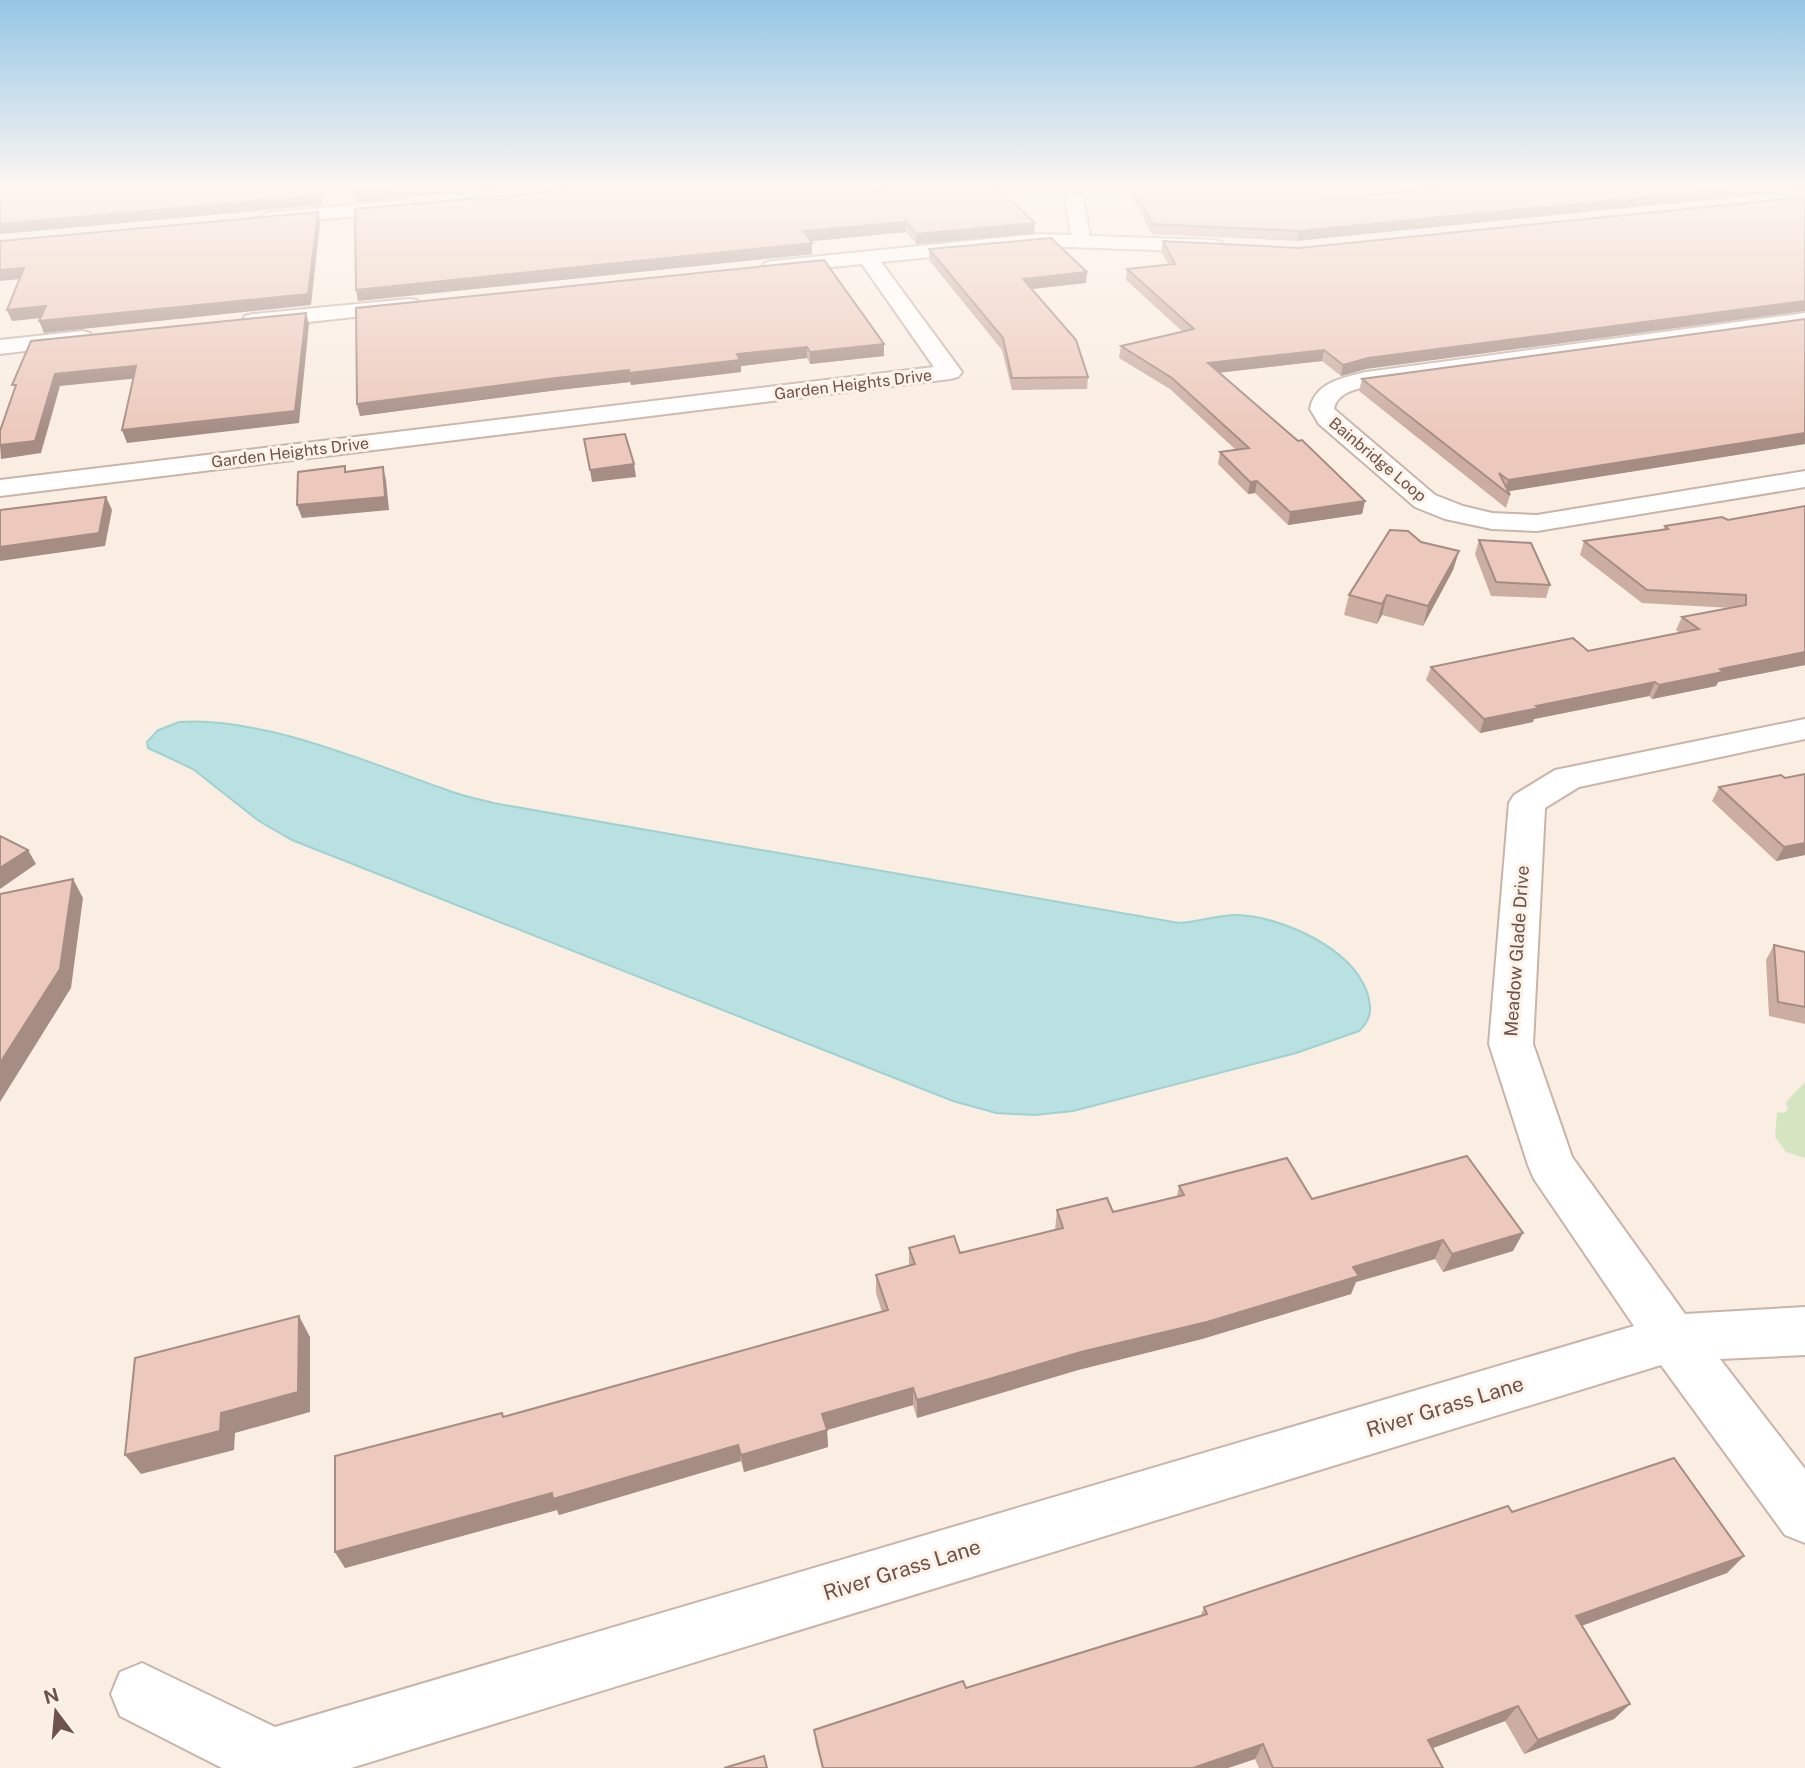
<svg xmlns="http://www.w3.org/2000/svg" width="1805" height="1768" viewBox="0 0 1805 1768" font-family="'Public Sans',sans-serif">
  <style>
    .green { fill: #d5e5c2 }
    .water { fill: #b9e1e1; stroke: #a0d1d2; stroke-width: 2 }
    .lines { fill: none; stroke-linecap: round; stroke-linejoin: round }
    .minor-casing { stroke: #c9b4aa; stroke-width: 4 }
    .minor { fill: #fff; fill-rule: evenodd }
    .wall { fill: #cbada2 }
    .shaded-wall { fill: #a58d84 }
    .building { fill: #ecc9bc; stroke: #a58d84; stroke-width: 2 }
    .labels { text-anchor: middle; stroke-width: 6; stroke-linejoin: round; paint-order: stroke }
    .far-street-label { font-size: 16px; fill: #6f534b; stroke: #fdf2e7 }
    .street-label { font-size: 18px; fill: #6f534b; stroke: #fdf2e7 }
    .near-street-label { font-size: 21px; fill: #6f534b; stroke: #fdf2e7 }
  </style>
  <rect width="100%" height="100%" fill="#faede2"/>
  <path class="green" d="M1805,1082V1158L1786,1152L1775,1137L1777,1112L1784,1113L1788,1109L1786,1102Z"/>
  <path class="water" d="M179,722C262,716 369,763 447,790C462,796 478,799 493,803L1179,923C1199,922 1221,914 1238,915C1283,917 1351,948 1367,992C1372,1008 1372,1019 1359,1031L1296,1053L1073,1111L1035,1115L996,1113L953,1101L292,840L259,821L193,769L148,748L147,742L158,730Z"/>
  <g class="lines">
    <defs>
      <g id="minor">
        <path d="M1074,191L1083,197L1090,236L1214,240L1221,242L1224,246L1221,250L1214,252L1039,246L881,262L962,372L958,377L950,379L0,496V480L934,367L862,264L772,273L765,271L762,267L765,263L772,261L1039,234L1071,235L1065,197Z"/>
        <path d="M406,200L413,202L415,206L413,210L267,225L257,219L267,213Z"/>
        <path d="M409,299L417,300L420,305L417,310L253,328L245,326L242,321L245,316L253,314Z"/>
        <path d="M1805,313V327L1367,386C1354,390 1337,393 1334,409L1435,495L1463,506L1492,513L1537,515L1805,471V487L1537,531L1492,529L1445,519L1415,507L1319,424L1310,409C1315,382 1343,378 1366,372Z"/>
        <path d="M82,331L90,333L93,338L90,343L0,354V340Z"/>
        <path d="M1805,719V739L1579,787L1545,808L1533,1044L1572,1157L1685,1314L1805,1307V1355L1720,1359L1805,1469V1543L1785,1535L1661,1365L351,1768H222L120,1716L111,1694L120,1672L142,1663L275,1727L1634,1326L1534,1179L1528,1165L1489,1044L1509,803L1514,795L1555,770Z"/>
      </g>
    </defs>
    <use href="#minor" class="minor-casing"/>
    <use href="#minor" class="minor"/>
  </g>
  <g class="wall">
    <path d="M0,186H532L357,202L355,196L323,195L322,205L0,234Z"/>
    <path d="M1125,186H1302L1321,199L1297,241L1152,234Z"/>
    <path d="M874,192L1034,234L916,244L906,232L810,241L812,254L358,301L356,290L539,193Z"/>
    <path d="M1163,241L1299,248L1366,369L1341,376L1322,361L1219,373L1365,501L1362,514L1288,525L1255,493L1248,494L1218,464L1220,452L1236,450L1170,389L1119,358L1121,346L1183,332L1126,280L1127,269L1169,265L1161,252Z"/>
    <path d="M929,249L1086,283L1031,289L1088,377L1087,389L1012,390L1002,350L929,260Z"/>
    <path d="M824,260L884,356L810,364L807,358L741,366V372L631,385L630,382L558,390L360,416L357,404Z"/>
    <path d="M1805,319V444L1508,491L1510,495L1506,508L1359,391L1362,379Z"/>
    <path d="M1805,506V665L1718,682L1716,686L1652,699L1649,696L1534,719L1533,722L1480,733L1426,680L1431,667L1588,651L1680,633L1676,630L1682,617L1731,608L1642,603L1580,555L1584,541L1663,530L1665,526L1728,520Z"/>
    <path d="M1479,540L1550,585L1546,598L1491,596L1475,554Z"/>
    <path d="M1421,542L1459,551L1453,570L1423,626L1382,615L1377,624L1344,615L1349,595Z"/>
    <path d="M1805,774V855L1776,861L1712,801L1719,787L1785,778Z"/>
    <path d="M1774,945L1805,952V1024L1769,1016L1766,960Z"/>
    <path d="M1179,1186L1312,1199L1513,1251L1443,1272L1435,1259L1356,1282L1351,1294L1202,1339L1078,1370L917,1418L913,1405L827,1430L828,1447L744,1472L741,1461L559,1515L557,1510L345,1568L335,1552L504,1417L882,1312L876,1293V1275L909,1266V1248L960,1253L1055,1230L1057,1210L1113,1212L1177,1197Z"/>
    <path d="M1512,1512L1744,1556L1727,1573L1582,1625L1630,1704L1614,1719L1524,1754L1505,1721L1433,1748L1443,1768H1259L1255,1759L1228,1768H822L816,1745L814,1730L966,1688L1201,1615L1204,1607Z"/>
  </g>
  <g class="shaded-wall">
    <path d="M321,186L323,195L322,205L0,234V224Z"/>
    <path d="M422,186H532L357,202L354,192Z"/>
    <path d="M1758,186H1805V190L1297,241L1299,231Z"/>
    <path d="M318,212L320,223L311,305L44,333L39,321Z"/>
    <path d="M906,222V232L804,242L803,231Z"/>
    <path d="M1035,223L1034,234L916,244V234Z"/>
    <path d="M812,243V254L358,301L356,290Z"/>
    <path d="M24,268L29,278L0,281V270Z"/>
    <path d="M1087,272L1086,283L1022,290L1023,279Z"/>
    <path d="M1805,301V311L1366,369L1341,376L1343,365L1368,358Z"/>
    <path d="M46,306L51,317L12,321L7,310Z"/>
    <path d="M306,313L309,324L299,423L127,443L122,430Z"/>
    <path d="M884,344V356L810,364V352Z"/>
    <path d="M807,347V358L741,366V372L631,385L629,373L737,354Z"/>
    <path d="M1324,350L1322,361L1206,374L1208,363Z"/>
    <path d="M136,366L140,378L60,386L41,453L1,459L0,445L55,374Z"/>
    <path d="M629,370L630,382L558,390L360,416L357,404L556,378Z"/>
    <path d="M1805,433V444L1504,492L1508,480Z"/>
    <path d="M634,464L636,477L592,482L590,470Z"/>
    <path d="M383,467L386,480L389,510L302,518L297,505Z"/>
    <path d="M1257,481L1255,493L1248,494L1250,482Z"/>
    <path d="M106,497L112,510L105,546L0,561V547Z"/>
    <path d="M1365,501L1362,514L1288,525L1290,512Z"/>
    <path d="M1459,551L1453,570L1423,626L1428,606Z"/>
    <path d="M1387,595L1382,615L1377,624L1382,604Z"/>
    <path d="M1805,652V665L1718,682L1716,686L1652,699L1659,685L1720,669Z"/>
    <path d="M1655,682L1649,696L1534,719L1533,722L1480,733L1484,719L1536,706Z"/>
    <path d="M1805,843V855L1776,861L1784,847Z"/>
    <path d="M28,850L36,864L0,889V868Z"/>
    <path d="M73,879L83,898L71,988L0,1102V1063Z"/>
    <path d="M1523,1233L1513,1251L1443,1272L1452,1254Z"/>
    <path d="M1443,1240L1435,1259L1356,1282L1351,1294L1202,1339L1078,1370L917,1418V1400Z"/>
    <path d="M299,1316L310,1337V1412L235,1433L234,1450L141,1474L125,1455L221,1413Z"/>
    <path d="M913,1388V1405L827,1430L828,1447L744,1472L741,1455L822,1414Z"/>
    <path d="M738,1445L741,1461L559,1515L557,1510L345,1568L335,1552L552,1493Z"/>
    <path d="M1744,1556L1727,1573L1562,1633L1576,1616Z"/>
    <path d="M1630,1704L1614,1719L1524,1754L1538,1740Z"/>
    <path d="M1518,1706L1505,1721L1417,1754L1428,1740Z"/>
    <path d="M1263,1744L1255,1759L1228,1768H1193Z"/>
  </g>
  <g class="building">
    <path d="M0,186H321L320,195L0,224Z"/>
    <path d="M338,186H422L354,192V186Z"/>
    <path d="M576,186H868L874,192L895,186H995L1035,223L916,234L906,222L803,231L812,243L356,290L355,209L539,193Z"/>
    <path d="M1132,186H1302L1321,199L1468,186H1758L1299,231L1153,224Z"/>
    <path d="M1805,197V301L1368,358L1343,365L1324,350L1208,363L1298,441L1302,440L1365,501L1290,512L1257,481L1250,482L1220,452L1249,448L1172,378L1121,346L1194,329L1127,269L1175,264L1163,241L1299,248Z"/>
    <path d="M318,212L308,294L39,321L46,306L7,310L24,268L0,270V241Z"/>
    <path d="M1051,238L1087,272L1023,279L1076,340L1088,377L1012,378L1003,338L929,249Z"/>
    <path d="M824,260L884,344L810,352L807,347L737,354L740,360L629,373V370L556,378L357,404L356,308Z"/>
    <path d="M306,313L295,411L122,430L136,366L55,374L35,441L0,445V431L16,385H12L31,341Z"/>
    <path d="M1805,319V433L1508,480L1499,473L1510,495L1362,379Z"/>
    <path d="M625,434L634,464L590,470L584,439Z"/>
    <path d="M345,466V472L383,467L385,497L297,505L298,472Z"/>
    <path d="M106,497L99,533L0,547V510Z"/>
    <path d="M1805,506V652L1720,669L1723,672L1659,685L1655,682L1536,706L1539,708L1484,719L1431,667L1573,638L1588,651L1699,629L1682,617L1746,605V595L1647,590L1584,541L1668,529L1665,526L1722,517L1728,520Z"/>
    <path d="M1390,530L1408,531L1421,542L1459,551L1428,606L1387,595L1382,604L1349,595Z"/>
    <path d="M1479,540L1531,543L1550,585L1496,582Z"/>
    <path d="M1805,774V843L1784,847L1719,787L1781,775L1785,778Z"/>
    <path d="M0,836L28,850L0,868Z"/>
    <path d="M73,879L60,969L0,1063V894Z"/>
    <path d="M1774,945L1805,952V1007L1778,1002Z"/>
    <path d="M1467,1156L1523,1233L1452,1254L1443,1240L1353,1267L1359,1276L1207,1322L1081,1352L917,1400L913,1388L822,1414L827,1430L741,1455L738,1445L553,1499L552,1493L335,1552V1456L502,1413L503,1417L888,1310L876,1275L915,1264L909,1248L954,1236L960,1253L1063,1228L1057,1210L1107,1198L1113,1212L1184,1195L1179,1186L1287,1158L1312,1199Z"/>
    <path d="M299,1316L298,1392L221,1413L220,1431L125,1455L135,1358Z"/>
    <path d="M1674,1458L1744,1556L1576,1616L1630,1704L1538,1740L1518,1706L1428,1740L1443,1768H1273L1263,1744L1193,1768H823L814,1730L963,1681L966,1688L1207,1614L1204,1607L1508,1506L1512,1512Z"/>
    <path d="M764,1756L767,1768H724Z"/>
  </g>
  <linearGradient id="sky" x2="0" y2="1"><stop stop-color="#95c6e5"/><stop offset="0.43" stop-color="#fdf7f2"/><stop offset="1" stop-color="#fdf7f2" stop-opacity="0"/></linearGradient>
  <rect width="1805" height="433" fill="url(#sky)"/>
  <g class="labels">
    <g class="far-street-label">
      <text transform="translate(853 384) rotate(-7)" y="6">Garden Heights Drive</text>
      <text transform="translate(290 452) rotate(-7)" y="6">Garden Heights Drive</text>
      <text transform="translate(1378 459) rotate(40)" y="6">Bainbridge Loop</text>
    </g>
    <g class="street-label">
      <text transform="translate(1517 951) rotate(-86)" y="6">Meadow Glade Drive</text>
    </g>
    <g class="near-street-label">
      <text transform="translate(1445 1407) rotate(-17)" y="7">River Grass Lane</text>
      <text transform="translate(902 1570) rotate(-17)" y="7">River Grass Lane</text>
    </g>
  </g>
  <g transform="translate(56 1712) rotate(344)" stroke="#fdf2e7" stroke-width="5" paint-order="stroke">
  <path d="M0-5L12 26L0 18L-12 26Z" fill="#6f534b"/>
  <text y="-10" font-size="19" font-weight="bold" text-anchor="middle" fill="#6f534b">N</text>
  </g>
</svg>
